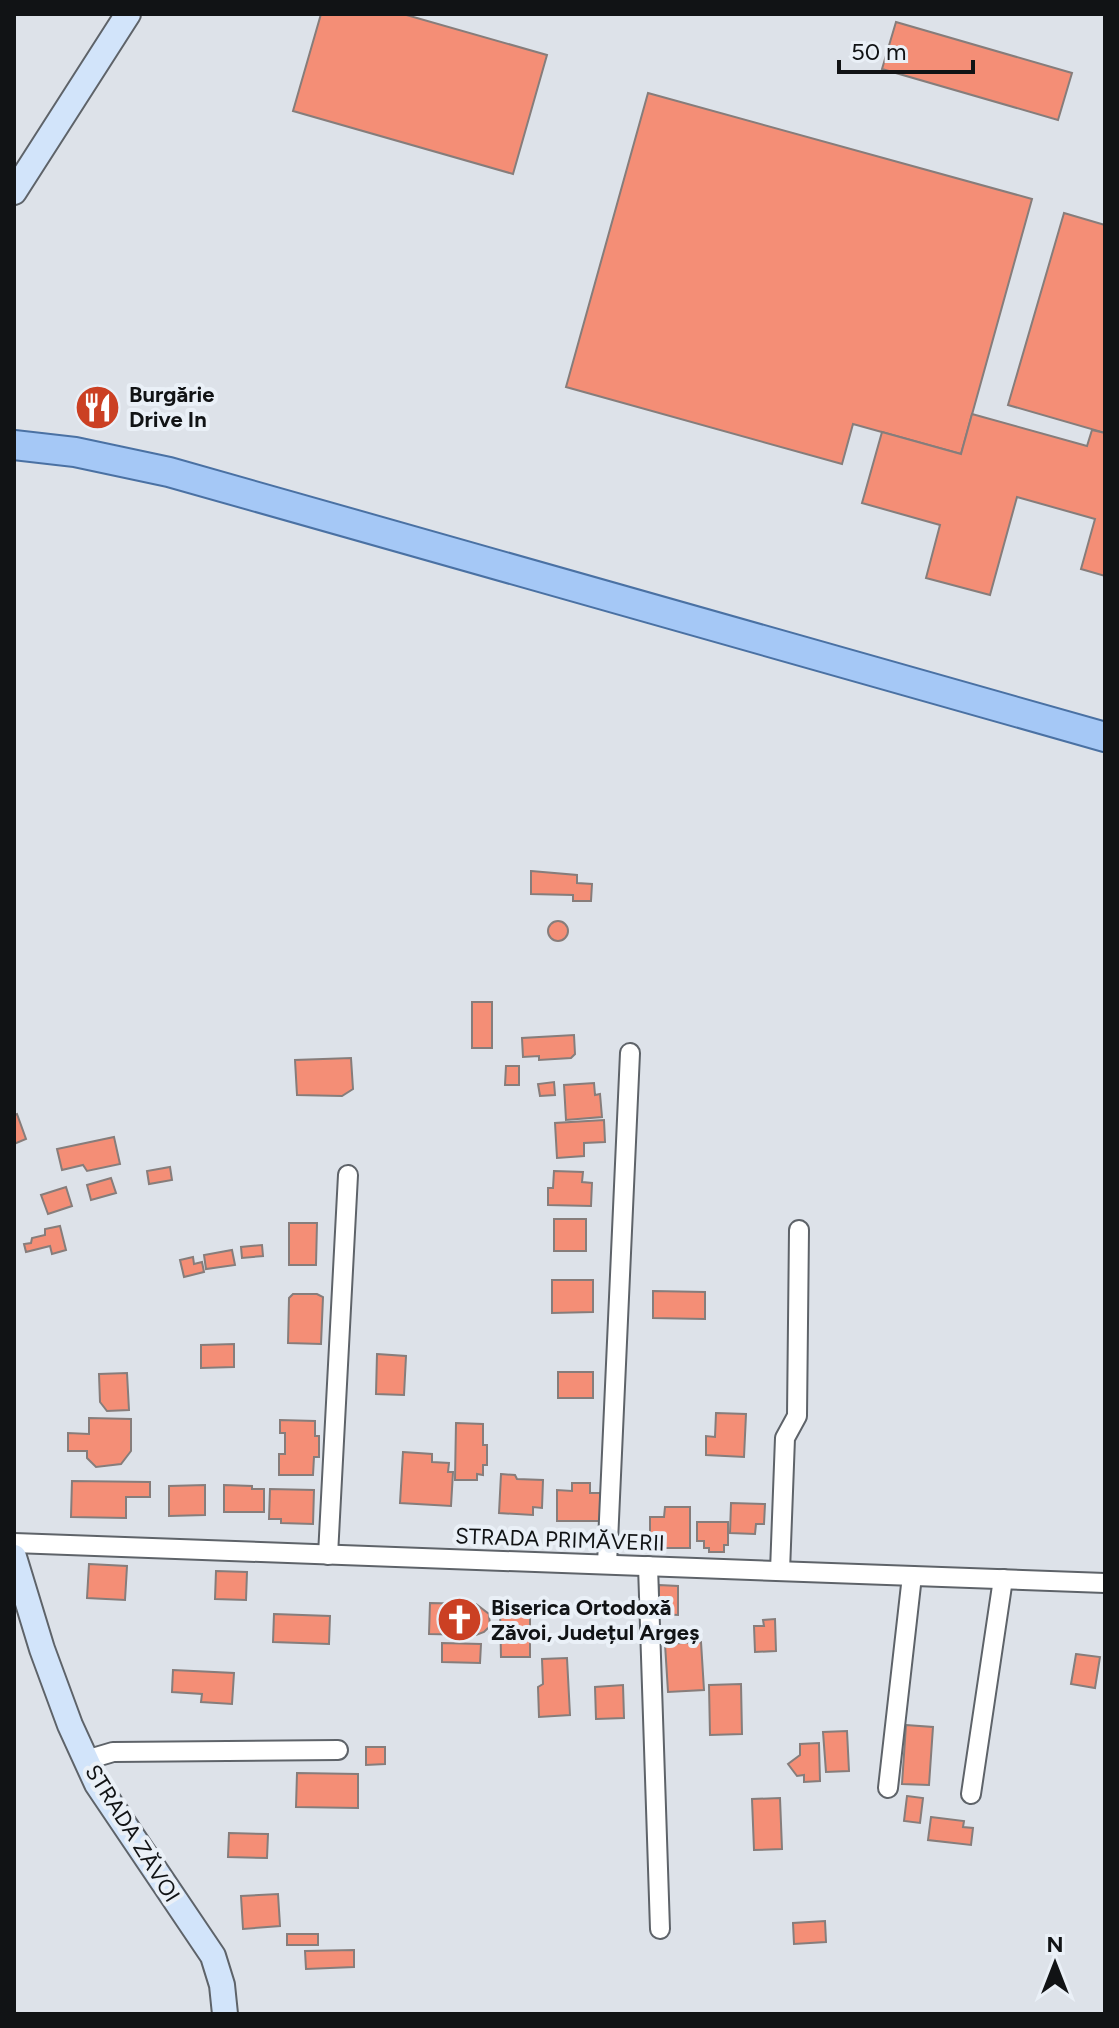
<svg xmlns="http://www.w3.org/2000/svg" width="1119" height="2028" viewBox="0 0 1119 2028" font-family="Figtree,sans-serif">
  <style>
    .building { fill: #f48e76; stroke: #867d7b; stroke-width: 2 }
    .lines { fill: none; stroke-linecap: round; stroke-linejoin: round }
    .street-casing { stroke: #5e6369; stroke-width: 22 }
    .secondary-casing { stroke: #5e6369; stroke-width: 28 }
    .primary-casing { stroke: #4a71a3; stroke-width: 32 }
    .street { stroke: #fff; stroke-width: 18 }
    .secondary { stroke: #d2e4fa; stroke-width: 24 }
    .primary { stroke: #a5c8f6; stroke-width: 28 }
    .labels { text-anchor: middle; stroke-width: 8; stroke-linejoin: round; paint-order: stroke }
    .poi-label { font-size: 22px; font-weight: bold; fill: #111315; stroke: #eaf0f7; text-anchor: start }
    .street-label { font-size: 22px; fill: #111315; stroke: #eaf0f7 }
  </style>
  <rect width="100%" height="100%" fill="#dde2e9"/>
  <g class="building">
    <path d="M321,14H403L547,55L513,174L293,111Z"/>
    <path d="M896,22L1072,73L1058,120L882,69Z"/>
    <path d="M648,93L1032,199L961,454L853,424L842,464L566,387Z"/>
    <path d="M1064,213L1105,225V433L1008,405Z"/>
    <path d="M972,414L1087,446L1092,430L1105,433V576L1081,569L1095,519L1017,497L990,595L926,578L940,525L862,503L882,432L961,454Z"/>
    <path d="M531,871L577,875V883L592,884L591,901H573V895L531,894Z"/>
    <circle cx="558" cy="931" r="10"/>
    <rect x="472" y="1002" width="20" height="46"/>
    <path d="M574,1035L575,1054L571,1058L539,1060V1056L523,1057L522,1038Z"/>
    <path d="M351,1058L353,1089L342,1096L297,1095L295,1060Z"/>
    <path d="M506,1066H519V1085H505Z"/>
    <path d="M554,1082L555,1095L540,1096L538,1084Z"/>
    <path d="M594,1083L595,1095L600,1094L602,1117L566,1120L564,1085Z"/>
    <path d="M17,1114L26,1139L14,1144V1115Z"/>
    <path d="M604,1120L605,1142L584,1143V1156L557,1158L555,1123Z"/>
    <path d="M114,1137L120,1164L87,1171L83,1165L62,1170L57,1149Z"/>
    <path d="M170,1167L172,1180L149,1184L147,1171Z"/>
    <path d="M554,1171L583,1172L582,1182L592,1183L591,1206L548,1205V1188H553Z"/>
    <path d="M111,1178L116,1193L91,1200L87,1185Z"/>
    <path d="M66,1187L72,1206L48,1214L41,1195Z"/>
    <rect x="554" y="1219" width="32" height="32"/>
    <path d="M289,1223H317L316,1265H289Z"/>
    <path d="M60,1226L66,1250L52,1254L50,1246L26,1252L24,1244L31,1243L32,1238L45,1235V1229Z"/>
    <path d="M262,1245L263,1256L242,1258L241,1247Z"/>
    <path d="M232,1250L235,1265L206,1269L204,1255Z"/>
    <path d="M193,1257L194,1264L202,1262L204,1272L184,1277L180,1260Z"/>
    <path d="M552,1280H593V1312L552,1313Z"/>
    <path d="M653,1291L705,1292V1319L653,1318Z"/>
    <path d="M293,1294H317L323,1297L321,1344L288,1343L289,1298Z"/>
    <path d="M234,1344V1367L201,1368V1345Z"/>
    <path d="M377,1354L406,1356L404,1395L376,1394Z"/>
    <rect x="558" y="1372" width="35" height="26"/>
    <path d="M127,1373L129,1410L107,1411L100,1402L99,1374Z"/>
    <path d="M716,1413L746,1414L744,1457L706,1455V1436L715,1437Z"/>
    <path d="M89,1418L131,1419V1451L121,1464L96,1467L87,1458V1451H68V1433L89,1434Z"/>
    <path d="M280,1420L315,1421V1436H319V1457H314L313,1475H279V1454H285V1433H280Z"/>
    <path d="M456,1423L483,1424V1445H487V1465H483V1475L477,1474V1480H455Z"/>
    <path d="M403,1452L432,1454V1462L449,1463L448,1472H453L451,1506L400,1503Z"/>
    <path d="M501,1474L515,1475L517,1479L543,1480L542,1508L533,1507V1515L499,1513Z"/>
    <path d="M72,1481L150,1482V1497H126V1518L71,1517Z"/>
    <path d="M572,1483H590V1493H600V1521H557V1490L572,1491Z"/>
    <path d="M205,1485V1515L169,1516V1486Z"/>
    <path d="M224,1485L252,1486V1489H264V1512H224Z"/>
    <path d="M270,1489L314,1490L313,1524L281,1523V1519H269Z"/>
    <path d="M731,1503L765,1504L764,1524H756L755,1534L730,1533Z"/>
    <path d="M665,1507H690V1548H664V1543H650V1517H664Z"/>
    <path d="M697,1522H728V1545H724V1552H709V1548H704V1541H697Z"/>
    <path d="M89,1564L127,1566L125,1600L87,1598Z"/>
    <path d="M216,1571L247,1572L246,1600L215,1599Z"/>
    <path d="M659,1585L678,1586V1615L658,1614Z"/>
    <path d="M430,1603L476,1604L489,1614L490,1626L484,1632L476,1635L429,1634Z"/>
    <path d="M500,1609H530V1657H501Z"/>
    <path d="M274,1614L330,1616L329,1644L273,1642Z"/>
    <path d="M775,1619L776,1651L755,1652L754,1626H764L763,1620Z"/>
    <path d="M701,1642L704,1690L668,1692L665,1644Z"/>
    <path d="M442,1643L481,1644L480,1663L442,1662Z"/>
    <path d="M1076,1654L1100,1657L1095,1688L1071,1684Z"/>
    <path d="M567,1658L570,1715L539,1717L538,1687L543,1684L542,1659Z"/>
    <path d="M173,1670L234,1673L232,1704L201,1702L202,1694L172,1692Z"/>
    <path d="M741,1684L742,1734L710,1735L709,1685Z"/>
    <path d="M623,1685L624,1718L596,1719L595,1687Z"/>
    <path d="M906,1725L933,1727L929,1785L902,1784Z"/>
    <path d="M847,1731L849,1771L826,1772L823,1732Z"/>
    <path d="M819,1743L820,1781L804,1782V1775L797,1776L788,1764L800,1755V1744Z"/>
    <path d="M366,1747H385V1764L366,1765Z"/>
    <path d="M297,1773L358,1774V1808L296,1807Z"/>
    <path d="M907,1796L923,1798L920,1823L904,1821Z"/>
    <path d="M780,1798L782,1849L754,1850L752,1799Z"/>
    <path d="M931,1817L964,1821L963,1827L973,1828L971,1845L928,1840Z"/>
    <path d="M229,1833L268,1834L267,1858L228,1857Z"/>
    <path d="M278,1894L280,1926L243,1929L241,1896Z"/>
    <path d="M825,1921L826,1942L794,1944L793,1923Z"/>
    <rect x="287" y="1934" width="31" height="11"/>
    <path d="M354,1950V1967L306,1969L305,1951Z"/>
  </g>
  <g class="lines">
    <defs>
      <g id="street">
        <path d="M14,1543L1105,1583"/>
        <path d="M328,1555L348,1175"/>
        <path d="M607,1564L630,1053"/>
        <path d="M648,1566L660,1929"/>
        <path d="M780,1571L785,1438L797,1416L799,1230"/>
        <path d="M86,1760L113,1752L338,1750"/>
        <path d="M888,1788L912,1576"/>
        <path d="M971,1794L1003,1579"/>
      </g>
      <g id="secondary">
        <path d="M14,192L128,14"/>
        <path d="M14,1557L42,1649L70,1725L97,1784L213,1956L222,1985L225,2014"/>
      </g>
      <path id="primary" d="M14,445L75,452L169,472L1105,737"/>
    </defs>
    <use href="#street" class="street-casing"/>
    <use href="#secondary" class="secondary-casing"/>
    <use href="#primary" class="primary-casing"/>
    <use href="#street" class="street"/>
    <use href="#secondary" class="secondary"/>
    <use href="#primary" class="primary"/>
  </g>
  <defs>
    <symbol id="restaurant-disc" viewBox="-11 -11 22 22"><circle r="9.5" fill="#cb4023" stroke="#eaf0f7"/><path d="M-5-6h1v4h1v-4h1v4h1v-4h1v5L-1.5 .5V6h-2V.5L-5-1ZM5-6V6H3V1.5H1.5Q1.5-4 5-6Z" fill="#fff"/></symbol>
    <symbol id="church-disc" viewBox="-11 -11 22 22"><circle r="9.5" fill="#cb4023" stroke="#eaf0f7"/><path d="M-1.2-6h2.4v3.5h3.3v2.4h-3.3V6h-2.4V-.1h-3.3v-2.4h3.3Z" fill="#fff"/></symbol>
  </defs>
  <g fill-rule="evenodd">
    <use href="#restaurant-disc" x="72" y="382" width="51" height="51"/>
    <use href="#church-disc" x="434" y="1594" width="51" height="51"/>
  </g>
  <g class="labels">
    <g class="poi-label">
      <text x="129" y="402">Burgărie<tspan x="129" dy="25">Drive In</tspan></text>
      <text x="491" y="1615">Biserica Ortodoxă<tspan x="491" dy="25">Zăvoi, Județul Argeș</tspan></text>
    </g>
    <g class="street-label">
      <text transform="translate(560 1539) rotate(2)" y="8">STRADA PRIMĂVERII</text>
      <text transform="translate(133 1833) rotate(58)" y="8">STRADA ZĂVOI</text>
    </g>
  </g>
  <rect width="1119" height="2028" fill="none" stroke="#111315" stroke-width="32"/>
  <g transform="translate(1055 1964)" stroke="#eaf0f7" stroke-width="6" paint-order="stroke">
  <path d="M0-6L14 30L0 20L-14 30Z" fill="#111315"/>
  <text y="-12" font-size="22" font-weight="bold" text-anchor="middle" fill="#111315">N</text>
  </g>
  <path d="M839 60v12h134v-12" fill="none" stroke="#111315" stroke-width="4"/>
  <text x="851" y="60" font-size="24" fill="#111315" stroke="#eaf0f7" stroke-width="6" paint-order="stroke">50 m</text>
</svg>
